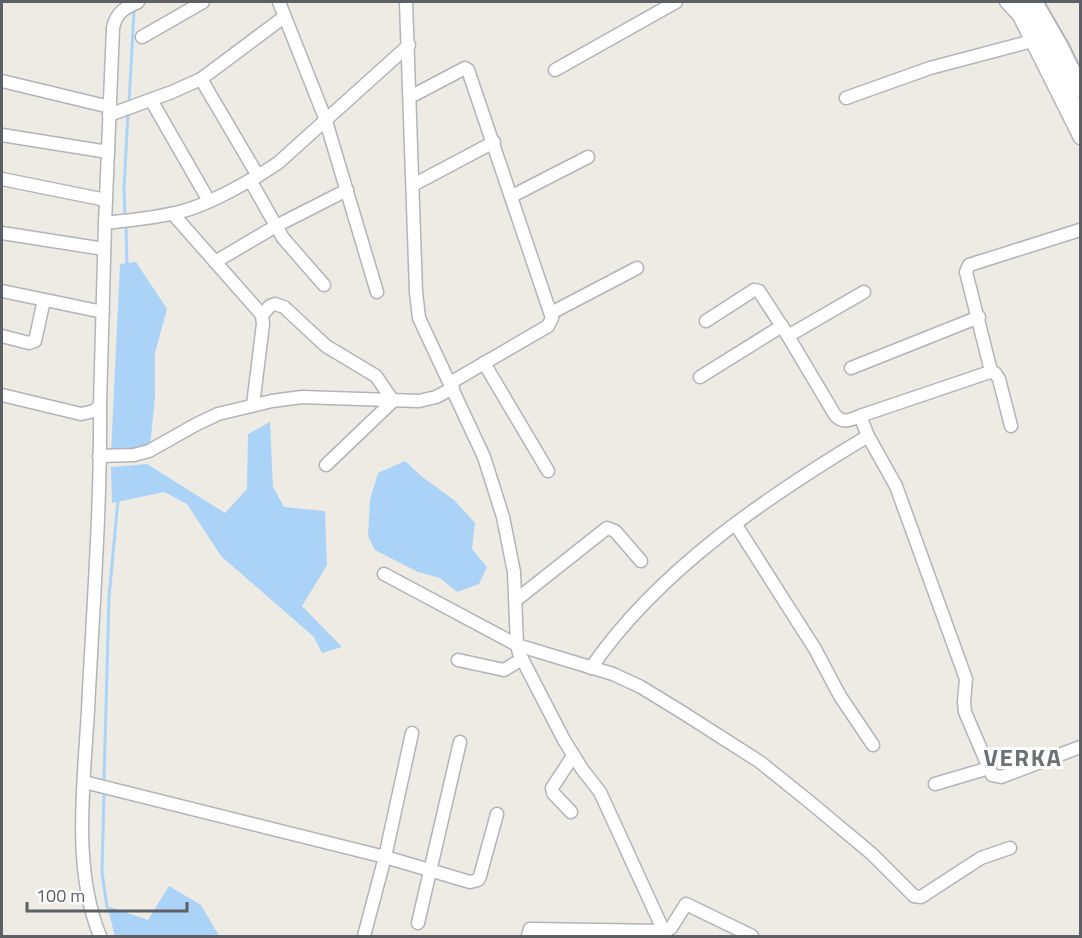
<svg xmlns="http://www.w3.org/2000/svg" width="1082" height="938" viewBox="0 0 1082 938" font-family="'Titillium Web',sans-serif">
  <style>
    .water { fill: #aad3f7 }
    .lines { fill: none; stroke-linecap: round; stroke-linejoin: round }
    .stream { stroke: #aad3f7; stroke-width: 3 }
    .street-casing { stroke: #b1b4b8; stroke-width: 15 }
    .secondary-casing { stroke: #b0b3b8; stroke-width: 20 }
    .street { stroke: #fff; stroke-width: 12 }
    .secondary { stroke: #fff; stroke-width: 16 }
    .labels { text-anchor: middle; stroke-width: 6; stroke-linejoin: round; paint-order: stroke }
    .district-label { font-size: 24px; font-weight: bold; letter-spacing: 1.5px; fill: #6d7175; stroke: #fff }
  </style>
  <rect width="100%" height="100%" fill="#edebe4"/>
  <g class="water">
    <path d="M136,262L167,309L155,353V398L150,446L111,453L120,264Z"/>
    <path d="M270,422L273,487L284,507L325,511L327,565L302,606L342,647L322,653L314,637L221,556L187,504L164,492L112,503L111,467L147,464L225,513L247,489L248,434Z"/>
    <path d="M405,461L421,476L454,500L475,523L472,549L487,567L479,584L457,592L440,578L418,572L375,550L368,536L370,500L378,473Z"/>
    <path d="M169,886L201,905L219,936H115L107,906L148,920Z"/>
  </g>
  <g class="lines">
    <g class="stream">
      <path d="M129,103L134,11"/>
      <path d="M125,216L124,189L128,113"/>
      <path d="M126,226L127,267"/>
      <path d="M104,780L109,597L118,500"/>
      <path d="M104,793L102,872L107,907"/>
    </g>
    <defs>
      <g id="street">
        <path d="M279,2L325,118L377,292"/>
        <path d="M406,2L416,292L419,318L484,457L503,517L514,572L517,645L519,653L564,740L582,769L600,792L666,936"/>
        <path d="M1006,2L1019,16L1080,138"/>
        <path d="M142,37L203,2"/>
        <path d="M555,70L676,2"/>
        <path d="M201,79L258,176"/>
        <path d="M2,81L110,107"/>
        <path d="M410,97L465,68L468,70L552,318L548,326L450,383"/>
        <path d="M846,98L930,68L1032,41"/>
        <path d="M151,100L209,201"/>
        <path d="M109,115L172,92L201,79L284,17"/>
        <path d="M2,135L108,152"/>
        <path d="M2,179L106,200"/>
        <path d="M250,180L283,238L324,285"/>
        <path d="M413,185L494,142"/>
        <path d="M512,196L588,157"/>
        <path d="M173,214L262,315L263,324L253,405"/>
        <path d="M105,223C131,220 157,218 183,211C210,204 254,179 278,163L409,45"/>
        <path d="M2,233L104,249"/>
        <path d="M215,262L276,226L347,190"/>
        <path d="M2,291L103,312"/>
        <path d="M551,313L637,268"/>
        <path d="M262,315L270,306L275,304L284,307L326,346L376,376L393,401L326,465"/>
        <path d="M706,321L754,290L759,291L785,331L835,415C843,424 850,420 860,416"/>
        <path d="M2,336L29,343L35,341L44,300"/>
        <path d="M788,336L864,292"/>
        <path d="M484,363L548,471"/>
        <path d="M851,368L979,317"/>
        <path d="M990,372L995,373L999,379L1011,426"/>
        <path d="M700,377L782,326"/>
        <path d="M2,395L81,414L94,411L100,405L105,223L113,28C116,13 124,8 138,2"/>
        <path d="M100,405C101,506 93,609 88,710C84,784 72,867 100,936"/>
        <path d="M868,436L896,486L966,679L964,702L965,712L992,775L1001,777L1080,747"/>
        <path d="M99,456L134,455L149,451L195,425L218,414L272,401L302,397L419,401L436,397L453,388"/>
        <path d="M736,525L815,649L840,696L873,745"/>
        <path d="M384,574L517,645L613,674L641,687L685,714L760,762L811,803L872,854L914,896L921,897L981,858L1010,848"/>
        <path d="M516,600L607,528L615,531L641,561"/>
        <path d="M458,660L504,670L522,659"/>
        <path d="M591,668C658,570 768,496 868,436L860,416L990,372V367L966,272L969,265L1080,230"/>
        <path d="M84,782L385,857L470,882L478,880L480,876L497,814"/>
        <path d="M935,784L989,768"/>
        <path d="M571,812L553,793L552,788L573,756"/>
        <path d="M418,923L460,742"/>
        <path d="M364,936L385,857L412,733"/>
        <path d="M528,936L530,929L663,931L671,928L686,904L752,936"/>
      </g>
      <g id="secondary">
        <path d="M1015,2L1039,33L1080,118"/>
        <path d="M1034,2L1060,47L1080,88"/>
      </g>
    </defs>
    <use href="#street" class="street-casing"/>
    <use href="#secondary" class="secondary-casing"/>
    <use href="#street" class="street"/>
    <use href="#secondary" class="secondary"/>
  </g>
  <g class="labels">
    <g class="district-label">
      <text x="1023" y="766">VERKA</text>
    </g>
  </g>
  <rect width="1082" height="938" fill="none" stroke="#5c5f63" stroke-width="6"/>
  <path d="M27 902v9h160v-9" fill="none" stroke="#5c5f63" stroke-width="3"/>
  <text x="36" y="902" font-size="18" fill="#5c5f63" stroke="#ffffff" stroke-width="4.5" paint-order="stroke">100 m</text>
</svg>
